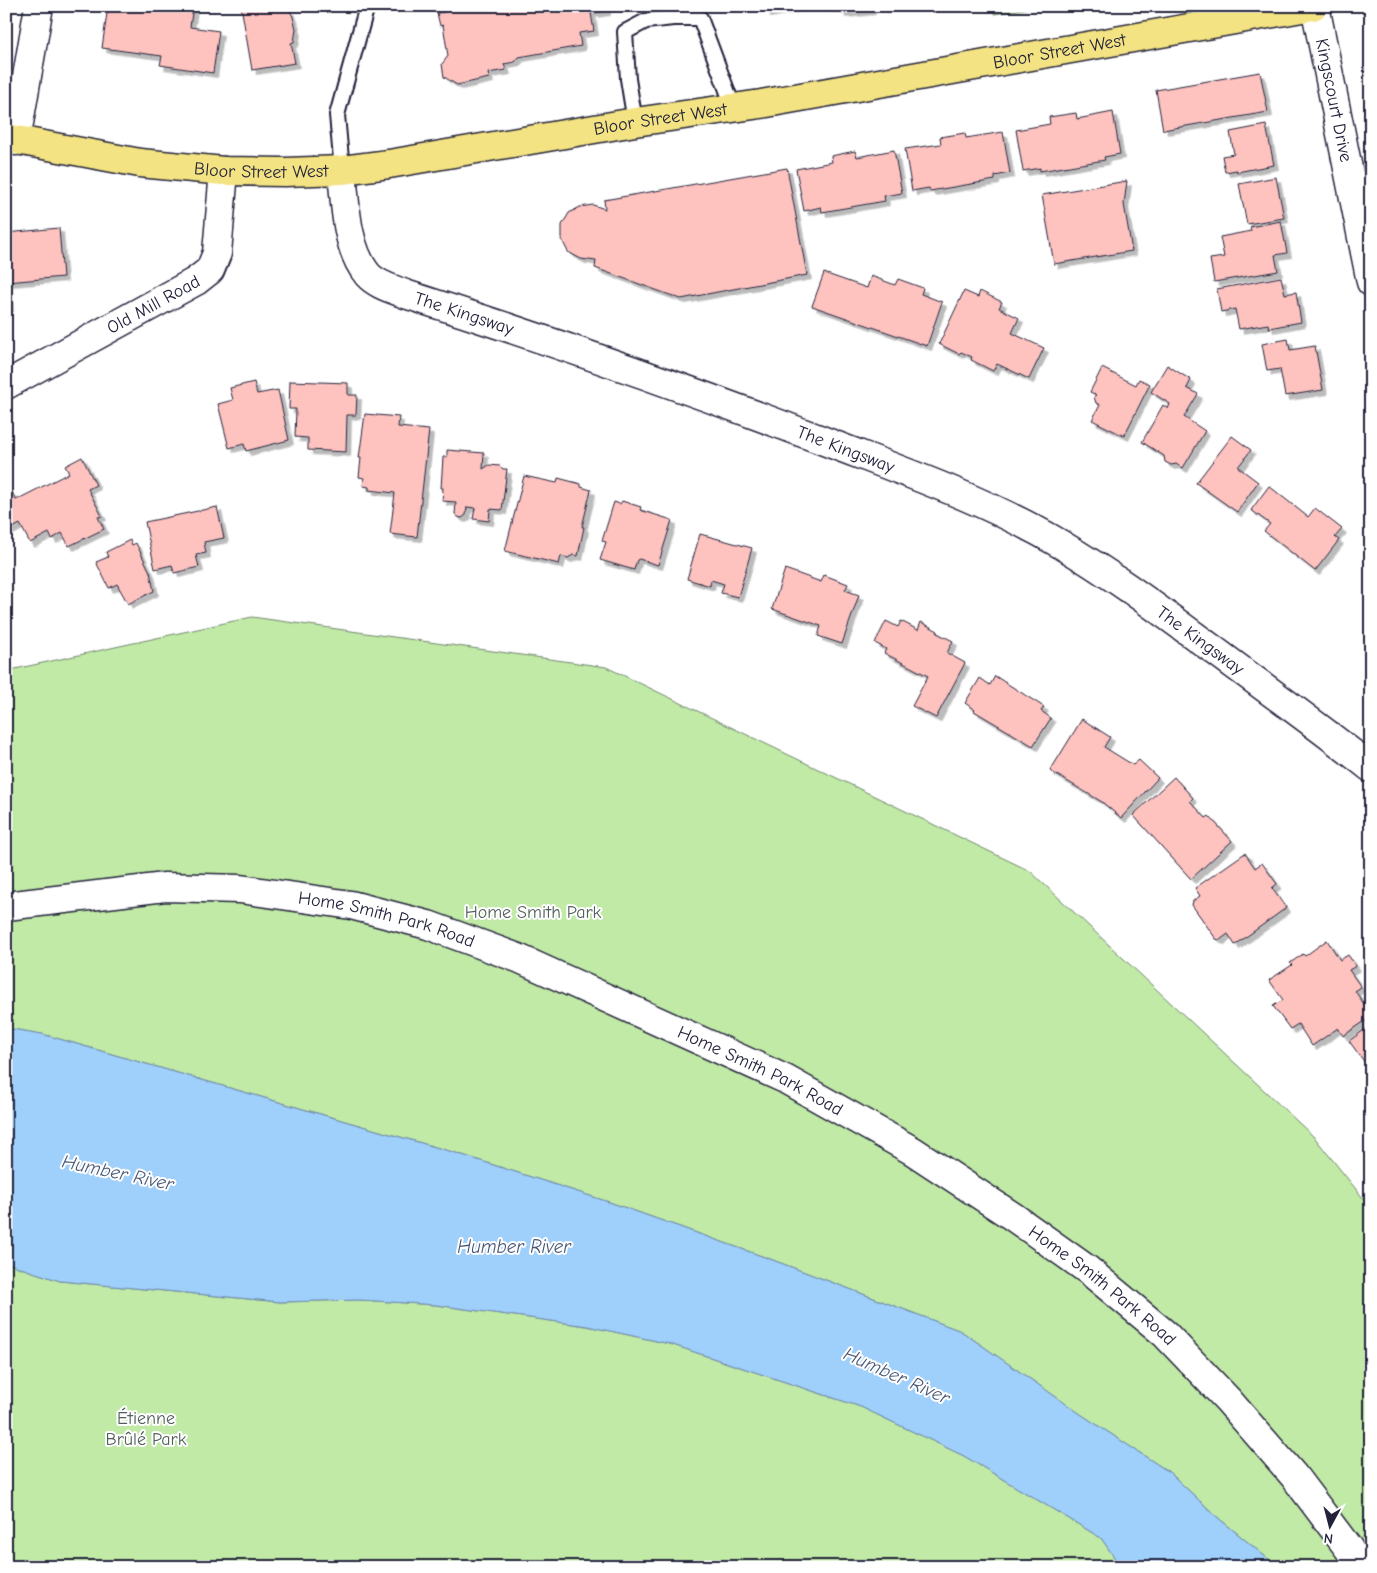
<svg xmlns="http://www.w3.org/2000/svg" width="1377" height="1573" viewBox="0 0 1377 1573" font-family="'Comic Neue',sans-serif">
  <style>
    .green { fill: #c1eaa6; stroke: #728670 }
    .water { fill: #9fcffb; stroke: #6d8aae }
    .building { fill: #fec2bf; stroke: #22223b; filter: url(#shadow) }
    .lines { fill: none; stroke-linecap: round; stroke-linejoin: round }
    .service-casing { stroke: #22223b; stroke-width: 18 }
    .minor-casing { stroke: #22223b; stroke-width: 31 }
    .tertiary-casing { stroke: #22223b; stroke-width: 31 }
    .primary-casing { stroke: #22223b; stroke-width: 31 }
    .service { stroke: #fff; stroke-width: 14 }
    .minor { stroke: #fff; stroke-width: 28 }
    .tertiary { stroke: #fff; stroke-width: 28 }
    .primary { stroke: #f4e382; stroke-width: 28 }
    .labels { text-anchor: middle; stroke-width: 4; stroke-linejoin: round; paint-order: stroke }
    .street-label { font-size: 18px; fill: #22223b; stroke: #fff }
    .park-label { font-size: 18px; fill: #525e5b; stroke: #fff }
    .water-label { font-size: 19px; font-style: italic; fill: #485675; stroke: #fff }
  </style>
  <defs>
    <filter id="shadow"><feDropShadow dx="4.5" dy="4.5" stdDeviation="0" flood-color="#0004"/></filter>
  </defs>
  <rect width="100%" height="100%" fill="#fff"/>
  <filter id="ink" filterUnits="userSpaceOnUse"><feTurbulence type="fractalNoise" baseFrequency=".02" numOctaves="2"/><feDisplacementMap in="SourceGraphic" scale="10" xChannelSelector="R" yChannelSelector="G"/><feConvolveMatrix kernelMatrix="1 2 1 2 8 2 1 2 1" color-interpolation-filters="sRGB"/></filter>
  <g filter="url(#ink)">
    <g class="green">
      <path d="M993,6H1041L995,14Z"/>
      <path d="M252,617L606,667L1030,871L1315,1138L1371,1208V1567H1278L1216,1516L1169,1472L1082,1415L961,1331L770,1259L612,1203L456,1153L42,1034L6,1028V671Z"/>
      <path d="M6,1263L60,1281L280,1302L360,1300L436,1305L587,1326L670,1344L861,1407L964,1456L1101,1538L1121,1567H6Z"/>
    </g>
    <path class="water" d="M6,1028L42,1034L456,1153L612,1203L770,1259L961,1331L1082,1415L1169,1472L1216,1516L1278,1567H1121L1101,1538L964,1456L861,1407L670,1344L587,1326L436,1305L360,1300L280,1302L60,1281L6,1263Z"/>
    <g class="building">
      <path d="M108,6H193L190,27L219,31L213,73L160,65L162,56L102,48Z"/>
      <path d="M241,6H284L285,11L290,10L293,17L296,29L294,42L291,43L295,63L252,70Z"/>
      <path d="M445,6H606V11L591,13L594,31L579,33L581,46L519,57L515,62L504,64L506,70L488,73L489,78L457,85L444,77L442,64L448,56L443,25L440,26L437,13L445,12Z"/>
      <path d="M765,6H802L766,13Z"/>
      <path d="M826,6H870L871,10L841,13L840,7L829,8Z"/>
      <path d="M1260,72L1268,112L1163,130L1156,90Z"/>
      <path d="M1113,112L1120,154L1104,157L1105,160L1040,171V168L1023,171L1016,130L1050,124L1049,117L1076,113L1077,119Z"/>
      <path d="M1266,125L1274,165L1237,172V170L1225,172L1222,156L1234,154L1230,132Z"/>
      <path d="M1003,132L1010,173L995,176V180L930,191L929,188L912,191L905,149L941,144L940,137L965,133L966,138Z"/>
      <path d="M894,150L902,193L884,196L885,201L822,212L821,207L804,211L796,169L832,162L831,156L855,151L857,157Z"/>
      <path d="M787,168L807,275L681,299L595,268L596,261L581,259L568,252L562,240V225L569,213L580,207L593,205L605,209L604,200Z"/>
      <path d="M1276,177L1284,218L1247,224L1239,184Z"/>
      <path d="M1127,181L1124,204L1132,251L1054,264L1042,195Z"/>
      <path d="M1281,221L1287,253L1275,255L1278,271L1214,282L1210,259L1224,257L1220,237L1251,231L1250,227Z"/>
      <path d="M59,228L63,277L7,282L9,307L6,308V233Z"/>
      <path d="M824,273L867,288L871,276L895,285L898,279L923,288L921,294L942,302L927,346L812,306Z"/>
      <path d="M1281,277L1285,294L1296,292L1301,322L1269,328L1268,324L1239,329L1235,309L1221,312L1217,289Z"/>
      <path d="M964,291L978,297L980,291L1002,302L999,308L1019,318L1012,333L1044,348L1029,379L997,364L993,371L971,360L972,357L961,352L959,354L939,344Z"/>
      <path d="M1288,339L1290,350L1315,346L1323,390L1285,396L1280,369L1267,371L1262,344Z"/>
      <path d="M1167,365L1191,380L1187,388L1198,394L1184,417L1205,431L1183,468L1176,464L1171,465L1165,462L1164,456L1142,442L1163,405L1168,409L1170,404L1151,392Z"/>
      <path d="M1102,368L1136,385L1139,379L1150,384L1124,436L1092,420L1100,405L1096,403L1094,397L1096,395L1090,392Z"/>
      <path d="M290,381L348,383V395H357L356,415H347L346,452L308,450V438L295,437L296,409H289Z"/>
      <path d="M254,382L257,394L278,390L289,440L246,451L244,444L229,448L218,404L233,400L230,388Z"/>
      <path d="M365,414L399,417L398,427L429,430L417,537L390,534L395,493L369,490V487L363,486L364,478L359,477L361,458H359Z"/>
      <path d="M1232,436L1251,450L1238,467L1258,482L1237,512L1196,483Z"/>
      <path d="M447,450L484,453L483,469L489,465L500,466L503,469H507L502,510L490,509L489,521L473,519L475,508L467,507L466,515L462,518L458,517L455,514L456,502L442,501L443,488H441L443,457H447Z"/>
      <path d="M82,457L96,485L88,489L102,516L98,517L104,529L69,546L62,533L52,539L49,533L30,543L20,524L9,530L6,525V495L12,492L16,500L69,473L65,466Z"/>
      <path d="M524,476L557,483L558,478L581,484V487L591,490L582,527H584L578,556L573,555L568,558L561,556L559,564L505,551Z"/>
      <path d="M1269,486L1308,517L1315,508L1342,529L1335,537L1339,540L1315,571L1264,531L1270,524L1251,510Z"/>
      <path d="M622,501L641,507L640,510L672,520L658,565L639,559L637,560L634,570L600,560L606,542L602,541L614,502L620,504Z"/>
      <path d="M217,507L224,538L204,542L206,553L196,555L199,567L174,573L172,565L155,569L145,522Z"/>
      <path d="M700,534L752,548L738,597L721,593L724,584L711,580L710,586L687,579Z"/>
      <path d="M130,540L132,545L136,543L150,572L154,591L128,604L117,584L109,588L96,562L108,557L106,552Z"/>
      <path d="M785,569L821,582L824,575L848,584L845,590L859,595L842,644L818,636L821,626L772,609Z"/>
      <path d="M886,621L898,627L901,621L918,630L921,622L938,631L937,633L953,641L947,653L965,663L936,718L912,706L928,676L884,653L886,649L875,643Z"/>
      <path d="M995,676L1044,707L1041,711L1051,718L1033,746L974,711L975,710L965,703L980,678L990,685Z"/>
      <path d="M1082,719L1110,737L1104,747L1133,765L1139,760L1158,778L1121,818L1102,802L1050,771Z"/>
      <path d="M1174,777L1193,798L1190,801L1206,818L1209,816L1232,841L1191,879L1133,815Z"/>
      <path d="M1245,853L1255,868L1262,863L1277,884L1272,888L1286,908L1235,945L1228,934L1220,940L1216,939L1192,905L1193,901L1200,896L1195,888Z"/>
      <path d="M1327,940L1340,960L1348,955L1356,966L1349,970L1361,987L1355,991L1371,1014V1017L1343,1036L1338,1028L1312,1046L1298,1024L1290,1029L1273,1006L1283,1000L1269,980L1292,965L1290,963L1303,954L1305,956Z"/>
      <path d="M1371,1025V1071L1349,1041Z"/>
    </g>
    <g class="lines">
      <defs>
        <g id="service">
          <path d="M635,122L628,79L625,32L646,21L673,18H700L734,109"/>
          <path d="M342,170L337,115L367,6"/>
        </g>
        <g id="minor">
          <path id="s1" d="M1315,6L1371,282"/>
          <path d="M16,141L39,6"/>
          <path id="s2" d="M6,385L196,281L210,270L217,253L224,171"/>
          <path id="s3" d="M6,906L165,887L240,889L351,905L428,925L518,958L785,1079L913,1151L1012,1216L1088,1270L1165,1334L1228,1400L1294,1476L1349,1549L1360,1567"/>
        </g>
        <g id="tertiary">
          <path id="s4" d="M342,170C345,203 346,249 368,275C377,285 393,289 405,294C549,340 692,390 832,444C910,474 990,502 1062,545C1116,577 1167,616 1218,653C1269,691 1321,728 1371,768"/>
        </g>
        <g id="primary">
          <path id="s5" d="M6,138L140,163L224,171L285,172L342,170L389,164L635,122L761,104L1313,6"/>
        </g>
      </defs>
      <use href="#service" class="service-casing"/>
      <use href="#minor" class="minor-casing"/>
      <use href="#tertiary" class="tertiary-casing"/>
      <use href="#primary" class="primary-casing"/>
      <use href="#service" class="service"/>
      <use href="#minor" class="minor"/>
      <use href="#tertiary" class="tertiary"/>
      <use href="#primary" class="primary"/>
    </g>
  </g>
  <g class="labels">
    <g class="street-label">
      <text dy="6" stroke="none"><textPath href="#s5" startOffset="1066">Bloor Street West</textPath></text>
      <text dy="6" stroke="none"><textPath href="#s1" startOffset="96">Kingscourt Drive</textPath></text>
      <text dy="6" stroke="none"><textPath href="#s5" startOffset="661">Bloor Street West</textPath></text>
      <text dy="6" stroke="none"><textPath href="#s5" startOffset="258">Bloor Street West</textPath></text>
      <text dy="6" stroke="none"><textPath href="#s2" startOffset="168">Old Mill Road</textPath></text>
      <text dy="6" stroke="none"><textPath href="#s4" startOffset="214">The Kingsway</textPath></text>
      <text dy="6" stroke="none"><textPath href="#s4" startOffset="619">The Kingsway</textPath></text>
      <text dy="6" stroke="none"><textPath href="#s4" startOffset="1024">The Kingsway</textPath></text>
      <text dy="6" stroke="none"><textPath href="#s3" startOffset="385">Home Smith Park Road</textPath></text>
      <text dy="6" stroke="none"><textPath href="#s3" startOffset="790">Home Smith Park Road</textPath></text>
      <text dy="6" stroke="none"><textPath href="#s3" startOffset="1195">Home Smith Park Road</textPath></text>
    </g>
    <g class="park-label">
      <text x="533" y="918">Home Smith Park</text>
      <text x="146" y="1424">Étienne<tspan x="146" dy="21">Brûlé Park</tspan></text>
    </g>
    <g class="water-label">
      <text transform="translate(118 1172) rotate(12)" y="7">Humber River</text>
      <text x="514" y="1253">Humber River</text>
      <text transform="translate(897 1375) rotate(24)" y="7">Humber River</text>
    </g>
  </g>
  <rect width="1377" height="1573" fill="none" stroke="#fff" stroke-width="25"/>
  <rect x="12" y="12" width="1352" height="1548" fill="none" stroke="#22223b" stroke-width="2" filter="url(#ink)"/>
  <g transform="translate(1330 1526) rotate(187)" stroke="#ffffff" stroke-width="4" paint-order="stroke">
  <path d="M0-4L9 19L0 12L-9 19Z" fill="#22223b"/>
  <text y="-8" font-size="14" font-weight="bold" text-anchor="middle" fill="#22223b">N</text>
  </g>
</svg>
